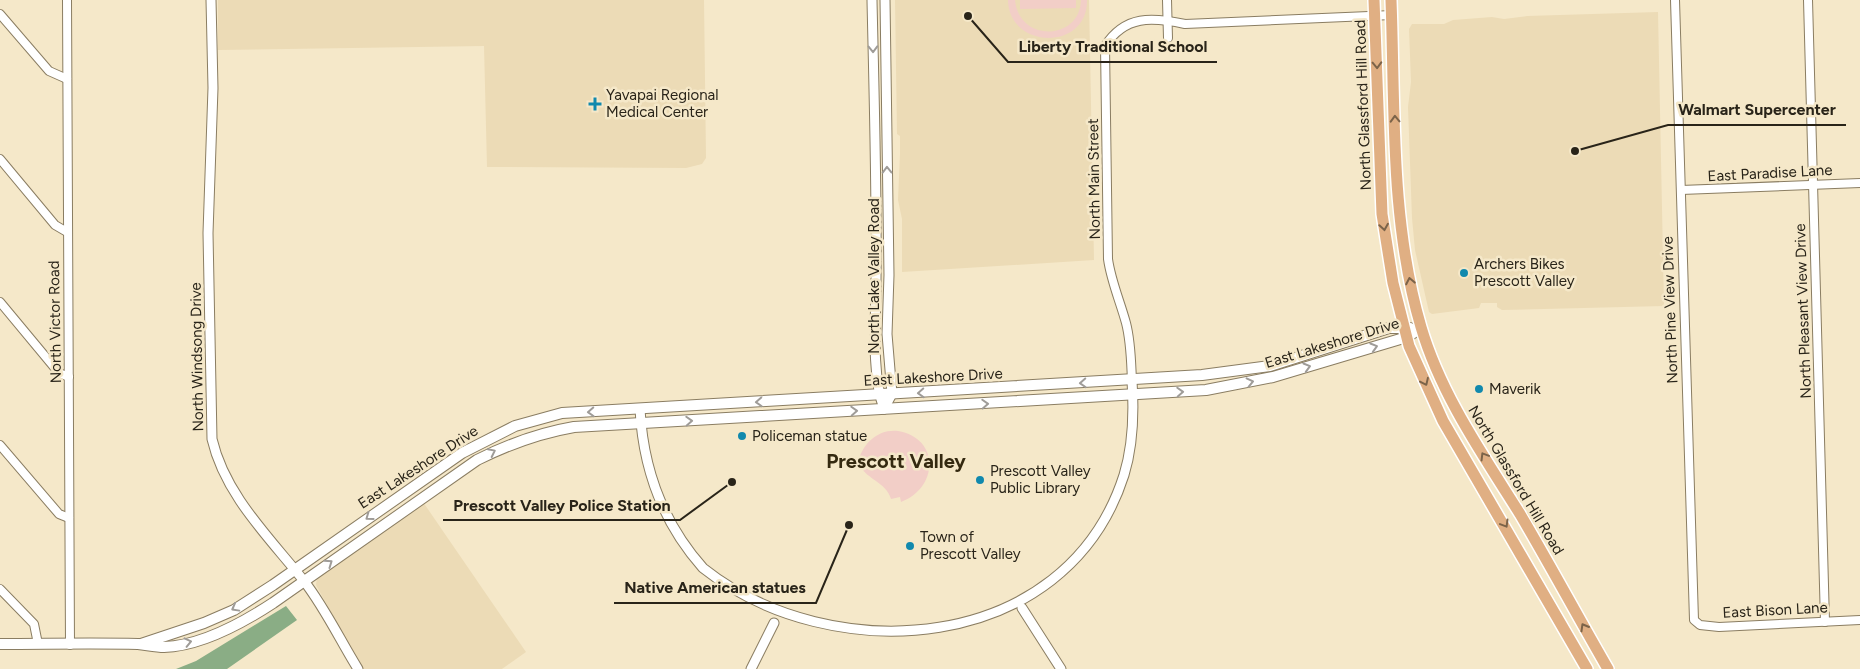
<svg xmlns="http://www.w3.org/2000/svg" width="1860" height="669" viewBox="0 0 1860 669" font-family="Figtree,sans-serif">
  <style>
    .built { fill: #ecdbb6 }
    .green { fill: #f2cec7 }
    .water { fill: #8aad85 }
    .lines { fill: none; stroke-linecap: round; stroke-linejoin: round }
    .minor-casing { stroke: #8a7d62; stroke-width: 10 }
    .tertiary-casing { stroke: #8a7d62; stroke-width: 11 }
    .secondary-casing { stroke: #8a7d62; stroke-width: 12 }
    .primary-casing { stroke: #fff; stroke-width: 14 }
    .minor { stroke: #fff; stroke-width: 8 }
    .tertiary { stroke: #fff; stroke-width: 9 }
    .secondary { stroke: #fff; stroke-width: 10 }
    .primary { stroke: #e0af83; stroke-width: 11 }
    .oneway { stroke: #9f9c98 }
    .oneway2 { stroke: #7b6349 }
    .poi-dot { fill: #1189ad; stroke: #f5e8c9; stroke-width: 2 }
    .labels { text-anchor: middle; stroke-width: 5; stroke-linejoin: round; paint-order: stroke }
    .poi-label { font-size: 15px; fill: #292419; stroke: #f5e8c9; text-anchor: start }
    .street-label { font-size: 15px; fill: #292419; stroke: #f5e8c9 }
    .district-label { font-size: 20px; font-weight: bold; fill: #342910; stroke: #f5e8c9 }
    .leader { fill: none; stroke: #292419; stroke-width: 2 }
    .callout-dot { fill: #292419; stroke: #f5e8c9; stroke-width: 2 }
    .callout-label { font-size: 16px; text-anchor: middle; font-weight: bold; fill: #292419; stroke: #f5e8c9; stroke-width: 5; stroke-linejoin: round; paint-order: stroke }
  </style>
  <rect width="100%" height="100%" fill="#f5e8c9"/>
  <g class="built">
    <path d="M218,0H704L706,158L702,164L686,168L487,167L484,46L218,50Z"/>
    <path d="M895,0H1089L1094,260L902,272V219L898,200L900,154V136L897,134Z"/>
    <path d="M1658,12L1664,306L1502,310L1497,307V303H1481L1479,308L1432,314L1429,312L1415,250L1412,218L1408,107L1411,82L1409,29L1412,24H1444L1453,20L1492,17L1504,19L1527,16Z"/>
    <path d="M423,502L526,652L502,669H362L316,585L317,577Z"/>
  </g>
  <g class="green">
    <path d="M1008,0H1015C1019,43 1080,41 1081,0H1087C1088,51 1009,50 1008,0Z"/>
    <path d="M1020,0H1076V8L1020,9Z"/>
    <path d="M898,431C940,438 939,488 901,502L900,497L891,499C886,481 865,480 858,462C863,443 878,429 898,431Z"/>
  </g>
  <path class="water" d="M286,606L297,620L227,669H176L196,661Z"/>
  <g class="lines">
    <defs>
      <g id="minor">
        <path d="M67,0L70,645"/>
        <path d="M1167,0L1168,38"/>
        <path d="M1675,0L1694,620L1700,625L1719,627L1860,620"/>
        <path d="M1808,0L1825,622"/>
        <path d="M0,14L49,71L67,79"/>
        <path d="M0,159L55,225L67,232"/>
        <path d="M1681,190L1860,183"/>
        <path d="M0,302L59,373L69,377"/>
        <path d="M1132,381C1131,361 1131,342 1126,323C1120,301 1111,281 1108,259L1105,46C1125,15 1152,17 1185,24L1392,15"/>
        <path d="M0,445L59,514L69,518"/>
        <path d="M0,589L34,624L38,644"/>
      </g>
      <g id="tertiary">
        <path d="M211,0L213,88L208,233L212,439C225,495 269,537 304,581C325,608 340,640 358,669"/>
        <path d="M872,0C874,94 877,188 876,281C876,319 871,374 884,409"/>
        <path d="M640,409C643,468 663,523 703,568C830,669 1066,656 1124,475C1133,446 1134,411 1132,381"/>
        <path d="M884,409L892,394L887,334L889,275L885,0"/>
        <path d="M1022,608L1061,669"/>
        <path d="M751,669L774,623"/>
      </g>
      <g id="secondary">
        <path d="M0,644C46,644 92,643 138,644C147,645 156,647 164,647C201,646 244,622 273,603L477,460C509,444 539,433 574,427L1206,390L1273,377L1407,337L1421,328"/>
        <path d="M141,644L204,623L234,610L273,585L462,453L515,426L562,413L1202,375L1270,366L1389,328H1410"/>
      </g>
      <g id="primary">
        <path d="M1374,0L1382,214L1393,283L1409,346L1443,421L1587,669"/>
        <path d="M1391,0C1395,109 1390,222 1421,327C1441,395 1483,455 1520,514C1550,565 1578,617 1608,669"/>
      </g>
    </defs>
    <use href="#minor" class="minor-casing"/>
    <use href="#tertiary" class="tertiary-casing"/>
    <use href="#secondary" class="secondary-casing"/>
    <use href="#primary" class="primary-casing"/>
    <use href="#minor" class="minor"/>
    <use href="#tertiary" class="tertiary"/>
    <use href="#secondary" class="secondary"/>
    <use href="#primary" class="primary"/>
  </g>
  <defs><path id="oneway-chevron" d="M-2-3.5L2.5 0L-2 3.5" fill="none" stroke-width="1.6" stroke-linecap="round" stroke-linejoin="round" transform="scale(1.25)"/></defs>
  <g class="oneway">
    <use href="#oneway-chevron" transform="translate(873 49) rotate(89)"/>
    <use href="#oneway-chevron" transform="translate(887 170) rotate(-91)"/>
    <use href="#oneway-chevron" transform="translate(1374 347) rotate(-17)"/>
    <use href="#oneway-chevron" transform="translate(1307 367) rotate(-16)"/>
    <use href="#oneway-chevron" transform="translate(1250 382) rotate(-13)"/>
    <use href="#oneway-chevron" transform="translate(1083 383) rotate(177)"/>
    <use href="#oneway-chevron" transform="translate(1180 392) rotate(-3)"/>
    <use href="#oneway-chevron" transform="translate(921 393) rotate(177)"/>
    <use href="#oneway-chevron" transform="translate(759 402) rotate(177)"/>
    <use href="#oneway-chevron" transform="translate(985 404) rotate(-3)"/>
    <use href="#oneway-chevron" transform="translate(854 411) rotate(-3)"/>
    <use href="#oneway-chevron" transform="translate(591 412) rotate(177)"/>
    <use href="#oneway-chevron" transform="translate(689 421) rotate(-3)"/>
    <use href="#oneway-chevron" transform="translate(492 452) rotate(-26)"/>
    <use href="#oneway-chevron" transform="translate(369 517) rotate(144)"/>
    <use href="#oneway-chevron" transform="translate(329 563) rotate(-35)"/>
    <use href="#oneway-chevron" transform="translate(235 608) rotate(151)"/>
    <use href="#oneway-chevron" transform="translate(188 642) rotate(-13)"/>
  </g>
  <g class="oneway2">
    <use href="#oneway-chevron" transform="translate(1377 65) rotate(88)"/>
    <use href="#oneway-chevron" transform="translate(1395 119) rotate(-92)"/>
    <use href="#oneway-chevron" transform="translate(1384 227) rotate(81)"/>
    <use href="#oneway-chevron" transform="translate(1410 281) rotate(-101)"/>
    <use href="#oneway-chevron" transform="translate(1425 382) rotate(65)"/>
    <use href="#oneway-chevron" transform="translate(1484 456) rotate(-121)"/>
    <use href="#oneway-chevron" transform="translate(1505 524) rotate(59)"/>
    <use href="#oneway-chevron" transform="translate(1584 627) rotate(-120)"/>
  </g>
  <g class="poi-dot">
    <path d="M592.5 96.5h5v5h5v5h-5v5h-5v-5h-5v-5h5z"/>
    <circle cx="1464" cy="273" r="5"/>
    <circle cx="1479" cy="389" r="5"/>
    <circle cx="742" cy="436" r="5"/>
    <circle cx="980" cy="480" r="5"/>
    <circle cx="910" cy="546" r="5"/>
  </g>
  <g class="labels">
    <g class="poi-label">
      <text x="606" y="100">Yavapai Regional<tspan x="606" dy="17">Medical Center</tspan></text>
      <text x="1474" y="269">Archers Bikes<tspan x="1474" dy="17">Prescott Valley</tspan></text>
      <text x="1489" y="394">Maverik</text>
      <text x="752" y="441">Policeman statue</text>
      <text x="990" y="476">Prescott Valley<tspan x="990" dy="17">Public Library</tspan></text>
      <text x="920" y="542">Town of<tspan x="920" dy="17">Prescott Valley</tspan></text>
    </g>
    <g class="street-label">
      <text transform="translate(1363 105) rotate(-92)" y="5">North Glassford Hill Road</text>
      <text transform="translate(1770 173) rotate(-3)" y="5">East Paradise Lane</text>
      <text transform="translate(1094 179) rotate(-91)" y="5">North Main Street</text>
      <text transform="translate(874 276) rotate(-90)" y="5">North Lake Valley Road</text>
      <text transform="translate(1670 310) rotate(-92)" y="5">North Pine View Drive</text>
      <text transform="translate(1803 311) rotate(-92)" y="5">North Pleasant View Drive</text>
      <text transform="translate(55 322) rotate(-91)" y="5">North Victor Road</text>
      <text transform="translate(1332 343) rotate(-17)" y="5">East Lakeshore Drive</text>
      <text transform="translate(197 357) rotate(-91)" y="5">North Windsong Drive</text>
      <text transform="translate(933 377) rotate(-3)" y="5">East Lakeshore Drive</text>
      <text transform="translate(418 467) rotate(-33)" y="5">East Lakeshore Drive</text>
      <text transform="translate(1516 480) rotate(59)" y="5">North Glassford Hill Road</text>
      <text transform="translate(1775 610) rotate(-3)" y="5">East Bison Lane</text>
    </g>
    <g class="district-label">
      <text x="896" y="468">Prescott Valley</text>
    </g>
  </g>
  <path class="leader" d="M968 16L1008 62H1217M1575 151L1668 125H1846M732 482L680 520H443M849 525L816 603H614"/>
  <g class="callout-dot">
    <circle cx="968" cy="16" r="5"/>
    <circle cx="1575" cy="151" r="5"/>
    <circle cx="732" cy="482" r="5"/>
    <circle cx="849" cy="525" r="5"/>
  </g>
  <g class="callout-label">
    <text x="1113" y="52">Liberty Traditional School</text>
    <text x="1757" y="115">Walmart Supercenter</text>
    <text x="562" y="511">Prescott Valley Police Station</text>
    <text x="715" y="593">Native American statues</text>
  </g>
</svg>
